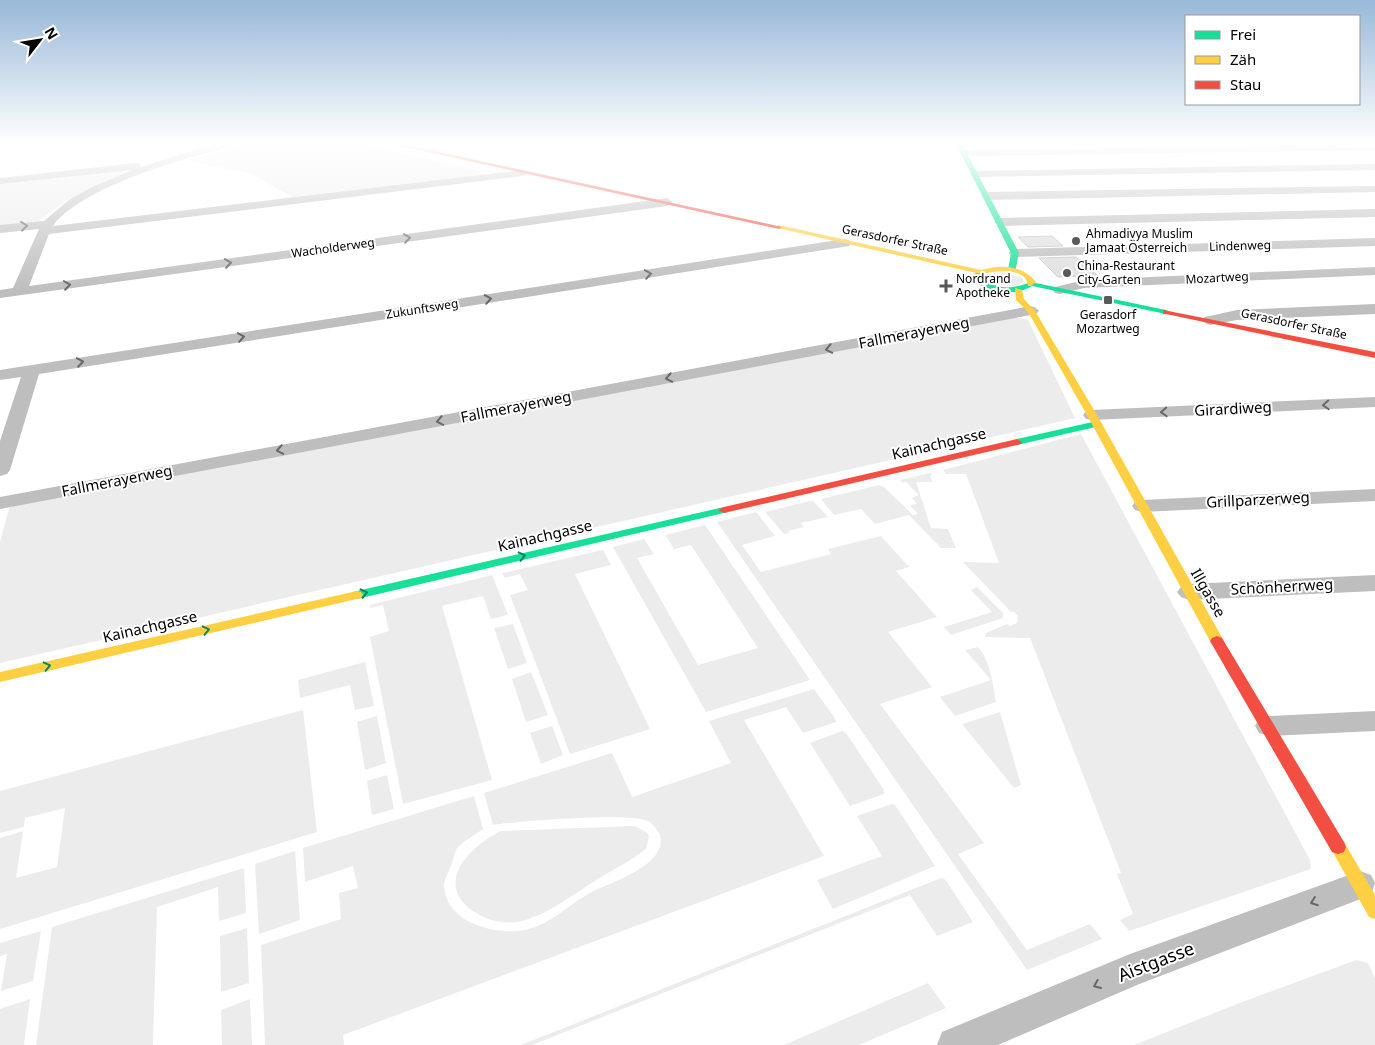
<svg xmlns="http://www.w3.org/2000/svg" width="1375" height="1045" viewBox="0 0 1375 1045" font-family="'Noto Sans',sans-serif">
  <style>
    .green { fill: #ececec }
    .building { fill: #dfdfdf; stroke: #c7c7c7 }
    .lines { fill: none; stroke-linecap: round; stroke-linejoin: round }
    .street { fill: #bebebe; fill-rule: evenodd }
    .fast { fill: #16e098; fill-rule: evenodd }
    .slow { fill: #ffcf43; fill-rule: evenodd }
    .jam { fill: #f24e42; fill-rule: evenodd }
    .oneway { stroke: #686868 }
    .oneway2 { stroke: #0d865b }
    .poi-dot { fill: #595959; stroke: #fff; stroke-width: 2 }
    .labels { text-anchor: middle; stroke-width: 4; stroke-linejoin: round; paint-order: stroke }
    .far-poi-label { font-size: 12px; fill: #000; stroke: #fff; text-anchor: start }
    .far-street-label { font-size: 12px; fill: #000; stroke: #fff }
    .street-label { font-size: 15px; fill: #000; stroke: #fff }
    .near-street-label { font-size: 18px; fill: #000; stroke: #fff }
  </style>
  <rect width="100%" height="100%" fill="#fff"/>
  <g class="green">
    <path d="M245,144H364L472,169L489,175L294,198L251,174L186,161Z"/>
    <path d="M122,170V176L90,188L68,199L37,222L0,227V184Z"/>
    <path d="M1003,272L1023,278V283C1007,289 997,286 985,275Z"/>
    <path d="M1015,317L1028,320L1075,418L0,663V542L9,508L19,504Z"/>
    <path d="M1081,434L1310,860L1311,869L1129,931L1120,920L1133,914L1117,874L1121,873L1030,638L985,637L986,633L1007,624L1010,626L1017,623L1018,616L1014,612H1011L963,562L999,563L966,474H946L943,470Z"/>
    <path d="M930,473L932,474L930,476L933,482H916L931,528L948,529L956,548H941L909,515L875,524L861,509L834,515L821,499L879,485L884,487L913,515L918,514L910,505L917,504L912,498L919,495L906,482L903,483L900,480Z"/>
    <path d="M809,501H813L828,517L801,523L804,527L788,531L790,533L784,534L765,512Z"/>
    <path d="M756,512L775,536L742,545L761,572L831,554L828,549L881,536L909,567L896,571L937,617L888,632L932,687L880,704L984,843L958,854L1027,950L1090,924L1102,939L1027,970L717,522Z"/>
    <path d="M705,525L810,680L706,712L613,547L644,539L654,554L637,558L698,665L758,648L691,545L674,549L665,535Z"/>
    <path d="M603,550L611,565L575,574L650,729L570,754L510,595L528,590L520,574L505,578L502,573Z"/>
    <path d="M492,575L508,615L491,619L483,596L442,606L492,780L403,804L370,637L389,631L383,605L370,608V605Z"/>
    <path d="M977,587L1003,613V618L951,635L944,627L992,612L971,590Z"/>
    <path d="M513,624L527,663L508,669L494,628Z"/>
    <path d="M978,647C990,660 993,685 996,702L955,716L940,697L991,680L965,650Z"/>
    <path d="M365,662L374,706L355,710L350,685L300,698L298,680Z"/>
    <path d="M531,672L548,715L526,722L512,679Z"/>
    <path d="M814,689L834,717L836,722L803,733L786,707L744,720L824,856L343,1035L344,1045H265L261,945L341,919L339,893L358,888L353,866L305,882L303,848L474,796L483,829C475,835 465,840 458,847C454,852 453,862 450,868C448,873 444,880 444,886C446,920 487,933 516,931C548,930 569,902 596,890C616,881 668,863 660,835C658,831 652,823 648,821C631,812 516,821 493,825L484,793L612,753L632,797L731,763L709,721Z"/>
    <path d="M303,710L317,832L0,929V838L23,831L16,878L57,867L65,808L25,818L24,827L0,833V791Z"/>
    <path d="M1000,712L1021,785L1014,788L962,724Z"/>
    <path d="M377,716L386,763L365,770L357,722Z"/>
    <path d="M552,726L563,755L541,764L530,733Z"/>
    <path d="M842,731L846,733L884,790V794L850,806L810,743Z"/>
    <path d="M387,775L394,809L372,815L367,781Z"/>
    <path d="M892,804L895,805L935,866L833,909L817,880L882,856L857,816Z"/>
    <path d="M635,826L646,832L649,836L646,849C631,861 614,869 598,879C573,894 547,916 518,922C504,924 490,921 478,914C431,888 467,847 501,831Z"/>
    <path d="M295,851L300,920L259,934L255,864Z"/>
    <path d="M244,868L246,913L219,921L218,887L157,907L153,1045H36L52,927Z"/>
    <path d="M941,878L945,879L973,922L937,936L910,895L532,1045H521Z"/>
    <path d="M247,928L249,983L221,992L220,936Z"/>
    <path d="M41,931L33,981L1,991L7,954L0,956V943Z"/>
    <path d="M1356,960L1368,963L1375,978V1045H1134L1237,1004Z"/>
    <path d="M928,983L946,1008L859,1045H784Z"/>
    <path d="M30,999L24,1045H0V1009Z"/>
    <path d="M250,999L252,1045H222L221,1010Z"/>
  </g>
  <g class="building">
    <path d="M1052,236L1063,246L1028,247L1018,237Z"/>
    <path d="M1076,257L1097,275L1058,277L1039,258Z"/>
  </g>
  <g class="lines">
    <g class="street">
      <path d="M214,144H232C224,151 200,154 188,158C151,169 76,194 53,226L523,170L529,173L523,176L49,234L29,286L667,198L673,202L667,206L0,298V290L13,288L39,229L0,233V225L44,221L70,199L90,188L132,170L0,184V178L136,163L140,164L141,167Z"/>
      <path d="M1375,144V150L964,156L959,153L964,150Z"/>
      <path d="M1375,164V170L976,177L970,174L976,171Z"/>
      <path d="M1375,186V192L987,200L981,196L987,192Z"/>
      <path d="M1375,209V217L1000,226L994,222L1000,218Z"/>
      <path d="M1375,238V246L1015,257L1008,253L1015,249Z"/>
      <path d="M844,239L849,240L851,243L849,246L39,374L10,470L7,474L0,476V441L21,377L0,380V370Z"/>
      <path d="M1375,267V275L1084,288L1060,294L1055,293L1053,290L1055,287L1084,280Z"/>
      <path d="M1375,304V314L1237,320L1210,325L1205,323L1202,320L1205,317L1237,310Z"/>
      <path d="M1031,306L1036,308L1039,311L1036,314L0,509V497Z"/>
      <path d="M1375,397V407L1092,420L1086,419L1083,415L1086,411L1092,410Z"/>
      <path d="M1375,489V501L1142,512L1135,510L1132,506L1135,502L1142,500Z"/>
      <path d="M1375,575V591L1189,600L1181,597L1177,592L1181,587L1189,584Z"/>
      <path d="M1375,711V731L1269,736L1259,733L1255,726L1259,719L1269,716Z"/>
      <path d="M1360,871L1371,875L1375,883L1371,895L1137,985L998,1045H937L942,1032L1130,954Z"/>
    </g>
    <g class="fast">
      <path d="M956,144H962L1019,253L1015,272L1008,270L1011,253Z"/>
      <path d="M978,270L985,272L982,275L983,280C1002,290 1011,289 1031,282L1166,310L1170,312L1166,314L1032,286C1014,297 994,292 976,283L974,275Z"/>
      <path d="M1097,421L1102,424L1100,426L1017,445L1012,442L1017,439Z"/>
      <path d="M724,507L730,510L728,512L357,599L353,598L351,595L353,592L357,591Z"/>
    </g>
    <g class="slow">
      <path d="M779,225L981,270C1001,264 1022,265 1036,282L1031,286H1028C1026,266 994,271 981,274L777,228V226Z"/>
      <path d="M1015,288L1022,290L1024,299L1035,311L1097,415L1224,641L1222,644H1212L1210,641L1087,415L1028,312L1016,300Z"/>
      <path d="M357,591L361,592L363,595L361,598L0,682V672Z"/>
      <path d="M1338,840L1344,842L1375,895V919L1369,917L1330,847L1332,842Z"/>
    </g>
    <g class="jam">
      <path d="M391,144H403L782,227L779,229Z"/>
      <path d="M1163,310L1375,352V358L1166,314H1163Z"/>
      <path d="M1017,439L1022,442L1021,444L724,513L718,510L724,507Z"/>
      <path d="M1217,636L1222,638L1344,842L1346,847L1344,852L1338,854L1332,852L1210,641L1212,638Z"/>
    </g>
  </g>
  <defs><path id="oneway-chevron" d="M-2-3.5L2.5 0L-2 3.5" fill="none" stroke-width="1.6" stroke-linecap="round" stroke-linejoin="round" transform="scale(1.25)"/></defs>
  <g class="oneway">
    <use href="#oneway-chevron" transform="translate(24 226) rotate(-7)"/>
    <use href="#oneway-chevron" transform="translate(407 238) rotate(-8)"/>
    <use href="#oneway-chevron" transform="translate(228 263) rotate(-8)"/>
    <use href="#oneway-chevron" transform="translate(648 274) rotate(-9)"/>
    <use href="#oneway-chevron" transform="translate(67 285) rotate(-8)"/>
    <use href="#oneway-chevron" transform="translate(488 299) rotate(-9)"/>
    <use href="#oneway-chevron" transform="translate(241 337) rotate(-9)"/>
    <use href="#oneway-chevron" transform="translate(829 349) rotate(169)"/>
    <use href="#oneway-chevron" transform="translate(80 362) rotate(-9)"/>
    <use href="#oneway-chevron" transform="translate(669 378) rotate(169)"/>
    <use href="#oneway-chevron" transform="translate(1326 405) rotate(177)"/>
    <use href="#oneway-chevron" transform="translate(1164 412) rotate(177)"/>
    <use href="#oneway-chevron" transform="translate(440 421) rotate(169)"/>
    <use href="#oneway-chevron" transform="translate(280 450) rotate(170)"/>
    <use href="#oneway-chevron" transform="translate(1314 902) rotate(160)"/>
    <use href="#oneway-chevron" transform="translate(1097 985) rotate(157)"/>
  </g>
  <g class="oneway2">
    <use href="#oneway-chevron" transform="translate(522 556) rotate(-13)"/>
    <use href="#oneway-chevron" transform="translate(364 593) rotate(-13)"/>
    <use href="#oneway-chevron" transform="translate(206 630) rotate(-13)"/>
    <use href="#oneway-chevron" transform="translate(47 666) rotate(-13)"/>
  </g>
  <linearGradient id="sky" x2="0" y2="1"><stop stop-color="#97b8d8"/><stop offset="0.49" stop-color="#fff"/><stop offset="1" stop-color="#fff" stop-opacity="0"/></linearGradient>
  <rect width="1375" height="291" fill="url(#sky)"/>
  <g class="poi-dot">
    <circle cx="1076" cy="241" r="5"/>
    <circle cx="1067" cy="273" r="5"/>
    <path d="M943.5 278.5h5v5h5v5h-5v5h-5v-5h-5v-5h5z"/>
    <rect x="1103" y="295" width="10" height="10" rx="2.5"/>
  </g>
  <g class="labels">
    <g class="far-poi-label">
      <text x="1086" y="238">Ahmadiyya Muslim<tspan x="1086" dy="14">Jamaat Österreich</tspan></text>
      <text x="1077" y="270">China-Restaurant<tspan x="1077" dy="14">City-Garten</tspan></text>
      <text x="956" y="283">Nordrand<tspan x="956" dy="14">Apotheke</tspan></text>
      <text x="1108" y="319" text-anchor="middle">Gerasdorf<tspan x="1108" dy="14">Mozartweg</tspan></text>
    </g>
    <g class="far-street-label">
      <text transform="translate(895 240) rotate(12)" y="4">Gerasdorfer Straße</text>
      <text transform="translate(1240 246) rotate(-2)" y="4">Lindenweg</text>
      <text transform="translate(333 248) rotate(-8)" y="4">Wacholderweg</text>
      <text transform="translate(1217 278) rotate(-3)" y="4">Mozartweg</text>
      <text transform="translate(422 309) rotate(-9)" y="4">Zukunftsweg</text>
      <text transform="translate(1294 324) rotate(12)" y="4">Gerasdorfer Straße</text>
    </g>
    <g class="street-label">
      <text transform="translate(914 333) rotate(-11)" y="5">Fallmerayerweg</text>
      <text transform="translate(516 407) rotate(-11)" y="5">Fallmerayerweg</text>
      <text transform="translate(1233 409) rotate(-3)" y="5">Girardiweg</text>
      <text transform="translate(939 444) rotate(-13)" y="5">Kainachgasse</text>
      <text transform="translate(117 481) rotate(-11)" y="5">Fallmerayerweg</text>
      <text transform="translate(1258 500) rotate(-3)" y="5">Grillparzerweg</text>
      <text transform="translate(545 536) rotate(-13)" y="5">Kainachgasse</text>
      <text transform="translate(1282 587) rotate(-3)" y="5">Schönherrweg</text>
      <text transform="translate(1208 593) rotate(60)" y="5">Illgasse</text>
      <text transform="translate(150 627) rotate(-13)" y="5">Kainachgasse</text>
    </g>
    <g class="near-street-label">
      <text transform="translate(1156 962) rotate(-21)" y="6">Aistgasse</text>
    </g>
  </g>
  <rect x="1185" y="15" width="175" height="90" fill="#ffffff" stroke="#999999"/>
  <rect x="1195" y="31" width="25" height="8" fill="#16e098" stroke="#999999"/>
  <text x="1230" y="40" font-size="15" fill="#000000">Frei</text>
  <rect x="1195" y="56" width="25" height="8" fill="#ffcf43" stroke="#999999"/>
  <text x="1230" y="65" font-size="15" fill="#000000">Zäh</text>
  <rect x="1195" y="81" width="25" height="8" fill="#f24e42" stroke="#999999"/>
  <text x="1230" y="90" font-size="15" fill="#000000">Stau</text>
  <g transform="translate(40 40) rotate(59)" stroke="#ffffff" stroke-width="4" paint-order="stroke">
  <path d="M0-4L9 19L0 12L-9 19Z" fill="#000000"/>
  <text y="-8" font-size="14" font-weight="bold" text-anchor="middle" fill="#000000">N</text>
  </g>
</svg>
